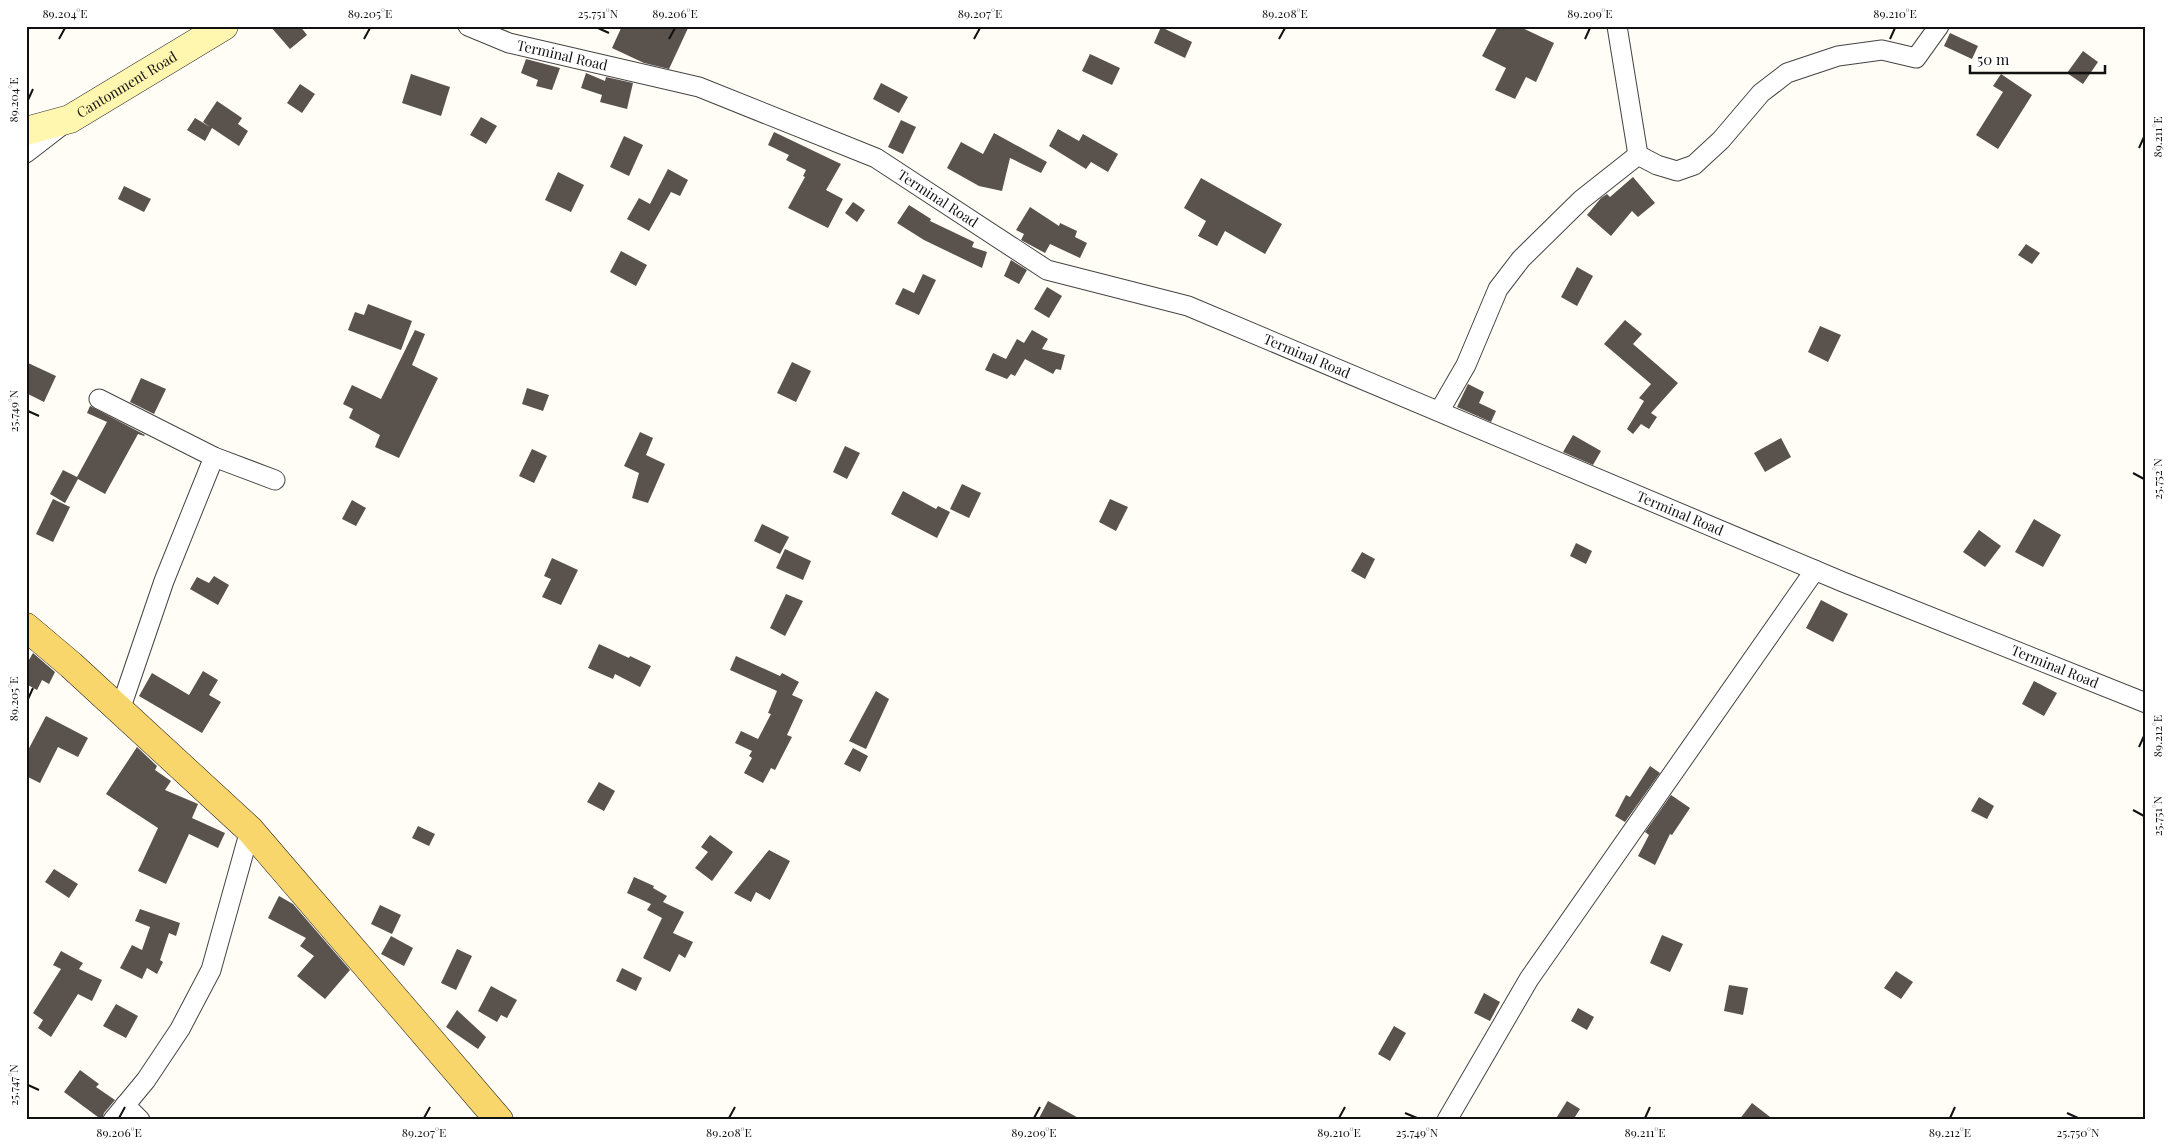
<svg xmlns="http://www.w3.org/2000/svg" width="2172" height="1146" viewBox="0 0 2172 1146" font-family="'Playfair Display',serif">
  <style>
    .building { fill: #5a524d }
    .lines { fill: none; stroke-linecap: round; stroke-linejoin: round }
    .street-casing { stroke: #444; stroke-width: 21 }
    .secondary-casing { stroke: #333; stroke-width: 29 }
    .primary-casing { stroke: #222; stroke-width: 29 }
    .street { stroke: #fff; stroke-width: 19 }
    .secondary { stroke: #fff6b0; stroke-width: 28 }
    .primary { stroke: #f9d66b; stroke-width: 28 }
    .ticks { fill: none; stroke: #111; stroke-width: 2 }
    .labels { text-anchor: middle; stroke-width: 5; stroke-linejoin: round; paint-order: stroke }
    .street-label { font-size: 14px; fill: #111; stroke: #fff }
    .neatline { fill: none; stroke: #111; stroke-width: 2 }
    .ticks-label { font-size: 12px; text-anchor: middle; fill: #111 }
  </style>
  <rect width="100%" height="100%" fill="#fffdf5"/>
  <g class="building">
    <path d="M270,26H300L307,35L290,49Z"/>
    <path d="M622,26H689L669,69L644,63L612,48Z"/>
    <path d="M1498,26H1518L1554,43L1536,82L1526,77L1515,99L1495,90L1506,68L1482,56Z"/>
    <path d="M1161,27L1192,42L1185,58L1154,43Z"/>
    <path d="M1950,33L1978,46L1972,59L1944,46Z"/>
    <path d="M2083,51L2098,62L2083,84L2067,73Z"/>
    <path d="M1090,54L1120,68L1112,85L1082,71Z"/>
    <path d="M526,59L560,68L552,90L536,86L538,80L521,73Z"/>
    <path d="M586,73L605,81L606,77L633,83L627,109L600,102L602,95L581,88Z"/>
    <path d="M411,74L450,87L441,116L402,103Z"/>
    <path d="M2001,74L2032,95L1998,149L1976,135L2003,92L1993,86Z"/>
    <path d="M881,83L908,97L899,113L873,99Z"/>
    <path d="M300,84L315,94L302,113L287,103Z"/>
    <path d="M217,101L242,118L238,124L248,131L239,146L212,128L205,141L187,130L195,118L210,127L203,122Z"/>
    <path d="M481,117L497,126L486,144L470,135Z"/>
    <path d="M901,120L916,127L903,154L888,147Z"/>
    <path d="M1058,129L1079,141L1083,134L1118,154L1108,172L1091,162L1086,169L1049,146Z"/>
    <path d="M774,132L841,164L826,190L843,199L828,228L788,208L805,177L803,176L806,170L786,160L789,155L768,145Z"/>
    <path d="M994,133L1047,162L1041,173L1010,158L1002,191L979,186L947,168L961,142L983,154Z"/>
    <path d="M624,136L643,145L629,176L610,167Z"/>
    <path d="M668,169L688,180L680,196L671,192L649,231L627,219L639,198L650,204Z"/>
    <path d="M558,172L584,185L571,212L545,200Z"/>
    <path d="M1633,177L1655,203L1638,217L1632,211L1611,236L1587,215L1601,198L1607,194L1610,197Z"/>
    <path d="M1201,178L1282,224L1265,254L1225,231L1217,246L1198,236L1206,221L1184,208Z"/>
    <path d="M124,186L151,199L144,212L118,199Z"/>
    <path d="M853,202L865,210L857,222L845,213Z"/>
    <path d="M909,205L931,219L930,221L974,242L972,247L987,252L982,268L924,240L897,223Z"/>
    <path d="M1030,207L1059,226L1060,223L1077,231L1075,237L1087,243L1080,258L1050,244L1045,253L1021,240L1024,234L1016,230Z"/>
    <path d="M2026,244L2040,253L2032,264L2018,255Z"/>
    <path d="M621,251L647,265L636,286L610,272Z"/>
    <path d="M1011,260L1027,270L1019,284L1004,276Z"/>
    <path d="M1577,267L1593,276L1577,306L1561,297Z"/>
    <path d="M923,274L936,280L919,315L895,304L903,288L914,293Z"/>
    <path d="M1047,287L1062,296L1049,318L1034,309Z"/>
    <path d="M368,304L412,321L401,350L348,330L355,312L364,315Z"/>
    <path d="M1625,320L1642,334L1633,344L1678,383L1651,413L1657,417L1649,429L1641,424L1633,434L1627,429L1644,401L1639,398L1651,384L1604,344Z"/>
    <path d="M1820,326L1841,335L1828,362L1808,352Z"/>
    <path d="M415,330L425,334L412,365L438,378L399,458L375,447L380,435L349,418L353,409L343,404L352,385L381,399Z"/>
    <path d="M1032,330L1048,339L1042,349L1065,355L1061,370L1056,369L1053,374L1025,359L1015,376L1011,374L1007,379L985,370L993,353L1006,359L1017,339L1024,343Z"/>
    <path d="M26,362L56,376L44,402L26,393Z"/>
    <path d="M792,362L811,371L796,402L777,393Z"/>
    <path d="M141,378L166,389L154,414L130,402Z"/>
    <path d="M1468,384L1484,392L1479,403L1496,411L1491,422L1457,407Z"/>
    <path d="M527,388L549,395L543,411L522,404Z"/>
    <path d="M90,406L145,435L144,436L138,434L105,494L78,479L65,503L50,494L63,470L77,477L107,422L87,413Z"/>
    <path d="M640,432L653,438L646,455L665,464L648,503L632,498L639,473L624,466Z"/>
    <path d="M1573,435L1601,451L1593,465L1563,452Z"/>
    <path d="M1781,438L1791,457L1765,472L1754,453Z"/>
    <path d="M845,446L860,453L847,479L833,472Z"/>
    <path d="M532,449L547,456L534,483L519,476Z"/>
    <path d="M962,484L981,493L969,518L950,509Z"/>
    <path d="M903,491L936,509L938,506L950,512L937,538L891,514Z"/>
    <path d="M53,499L70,507L53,542L36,534Z"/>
    <path d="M1110,499L1128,507L1116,531L1099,522Z"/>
    <path d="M352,500L366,508L356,526L342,519Z"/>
    <path d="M2034,519L2061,535L2043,567L2015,552Z"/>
    <path d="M762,524L789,537L780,554L754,541Z"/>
    <path d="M1979,530L2001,546L1985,567L1963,552Z"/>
    <path d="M1576,543L1592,551L1586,564L1570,556Z"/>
    <path d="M785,549L811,561L803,580L776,568Z"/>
    <path d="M1362,552L1375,559L1365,579L1351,571Z"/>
    <path d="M552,558L578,570L561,605L542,597L551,579L544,576Z"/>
    <path d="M214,576L229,585L218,605L190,589L197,577L209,583Z"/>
    <path d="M786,594L803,601L785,636L770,628Z"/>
    <path d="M1821,600L1848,614L1833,642L1806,628Z"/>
    <path d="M599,644L629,658L630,656L651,666L640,687L615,674L613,679L588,668Z"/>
    <path d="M33,653L55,672L49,684L42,680L37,690L26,684V665Z"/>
    <path d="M736,656L780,676L782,673L799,682L792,695L803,700L787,735L792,737L775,770L771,768L763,783L744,773L752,758L749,756L752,751L735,743L741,731L758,739L771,714L768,713L777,691L730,670Z"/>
    <path d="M203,671L218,680L209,695L221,702L202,733L139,696L152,673L189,695Z"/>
    <path d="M2034,681L2057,693L2044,716L2022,704Z"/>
    <path d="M876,691L889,699L866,749L849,741Z"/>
    <path d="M46,716L88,738L78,757L58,747L40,783L26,776V754Z"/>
    <path d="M137,747L157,766L155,770L171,781L165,790L198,804L192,818L225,833L218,848L189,834L166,884L138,871L158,828L106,794Z"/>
    <path d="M853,748L868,756L860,772L844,764Z"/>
    <path d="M1650,766L1660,773L1625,822L1615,816L1626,795L1630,797Z"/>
    <path d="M599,782L615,791L604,811L587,802Z"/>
    <path d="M1671,795L1690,808L1672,835L1670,834L1655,865L1638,856L1649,835L1645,832Z"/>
    <path d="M1979,797L1994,806L1987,819L1971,811Z"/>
    <path d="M418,826L435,834L429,846L412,838Z"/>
    <path d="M710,835L733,852L712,881L695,868L708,852L701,847Z"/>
    <path d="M769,850L790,861L770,900L756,892L751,902L734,893Z"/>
    <path d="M54,869L78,884L69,898L45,882Z"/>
    <path d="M634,877L654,886L653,888L667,896L663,902L684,912L673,933L693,942L685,958L679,954L670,972L643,958L662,918L647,910L651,904L627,893Z"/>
    <path d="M279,896L293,904L350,970L325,999L297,976L314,956L300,946L306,938L268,918Z"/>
    <path d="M380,905L401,915L392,934L371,924Z"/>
    <path d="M140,909L180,923L176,936L169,933L160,960L163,962L157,974L147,968L142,979L120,968L132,945L142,950L150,927L135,921Z"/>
    <path d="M1662,935L1683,944L1670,972L1650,963Z"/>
    <path d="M391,936L413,948L404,966L381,954Z"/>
    <path d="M457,949L472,956L456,990L441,983Z"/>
    <path d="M61,951L83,963L79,969L102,980L92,1001L78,994L51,1037L38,1028L43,1020L33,1013L61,969L53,965Z"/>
    <path d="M622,968L642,978L636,991L616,981Z"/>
    <path d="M1896,971L1913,982L1901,999L1884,988Z"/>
    <path d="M1729,985L1748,988L1743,1015L1724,1011Z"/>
    <path d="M491,986L517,1000L507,1018L501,1015L497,1022L478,1011Z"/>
    <path d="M1484,993L1500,1002L1490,1021L1474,1013Z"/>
    <path d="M116,1004L138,1016L126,1038L103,1026Z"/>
    <path d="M1578,1008L1594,1017L1587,1030L1571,1021Z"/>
    <path d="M457,1010L486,1037L478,1049L446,1027Z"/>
    <path d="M1394,1026L1406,1033L1390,1061L1378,1054Z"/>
    <path d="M80,1070L99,1084L96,1087L115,1100L104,1113L102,1120L64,1092Z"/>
    <path d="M1048,1101L1082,1120H1038Z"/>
    <path d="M1567,1101L1580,1109L1573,1120H1555Z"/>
    <path d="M1752,1103L1774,1120H1739Z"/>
  </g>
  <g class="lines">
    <defs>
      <g id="street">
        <path id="s1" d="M468,26L509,43L699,87L876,158L1047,270L1188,306L1843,582L2146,703"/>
        <path d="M1617,26L1638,155"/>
        <path d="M26,153L61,126"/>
        <path d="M99,399L214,457L275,480"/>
        <path d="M1440,410L1466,365L1498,289L1521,259L1581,200L1638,155L1657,165L1677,171L1694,165L1721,140L1761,93L1787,73L1838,56L1882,50L1916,58L1939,26"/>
        <path d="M120,710L164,581L214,457"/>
        <path d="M125,1105L140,1120"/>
        <path d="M113,1120L146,1080L180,1029L211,970L250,830"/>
        <path d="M1447,1120L1529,979L1815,570"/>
      </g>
      <g id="secondary">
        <path id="s2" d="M26,131L70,119L224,26"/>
      </g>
      <path id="primary" d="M26,627L71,665L250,830L499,1120"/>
    </defs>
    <use href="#street" class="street-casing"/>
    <use href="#secondary" class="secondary-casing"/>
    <use href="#primary" class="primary-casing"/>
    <use href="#street" class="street"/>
    <use href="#secondary" class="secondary"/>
    <use href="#primary" class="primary"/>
  </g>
  <path class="ticks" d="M598,28L609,33M59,39L65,28M364,39L370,28M669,39L675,28M974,39L980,28M1279,39L1285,28M1585,39L1590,28M1890,39L1895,28M28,100L33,89M2139,148L2144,137M28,411L39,416M2133,473L2144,479M28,699L33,688M2139,747L2144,736M2133,810L2144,816M28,1085L39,1090M1405,1113L1417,1118M2067,1113L2078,1118M119,1118L125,1107M424,1118L430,1107M729,1118L735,1107M1034,1118L1040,1107M1339,1118L1345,1107M1645,1118L1650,1107M1950,1118L1955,1107"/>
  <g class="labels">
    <g class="street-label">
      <text dy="5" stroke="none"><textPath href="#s1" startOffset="99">Terminal Road</textPath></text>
      <text dy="5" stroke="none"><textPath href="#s2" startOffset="112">Cantonment Road</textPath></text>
      <text dy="5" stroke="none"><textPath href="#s1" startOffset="504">Terminal Road</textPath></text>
      <text dy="5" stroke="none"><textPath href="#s1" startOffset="909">Terminal Road</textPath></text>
      <text dy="5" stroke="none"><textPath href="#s1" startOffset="1314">Terminal Road</textPath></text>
      <text dy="5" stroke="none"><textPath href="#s1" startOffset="1719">Terminal Road</textPath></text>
    </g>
  </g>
  <rect width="2172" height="1146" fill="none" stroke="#ffffff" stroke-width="55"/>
  <path d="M1970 65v8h135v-8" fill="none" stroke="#111111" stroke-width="2.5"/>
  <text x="1977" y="65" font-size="15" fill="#111111" stroke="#ffffff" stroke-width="4" paint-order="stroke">50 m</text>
  <rect x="28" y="28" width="2116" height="1090" class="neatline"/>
  <g class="ticks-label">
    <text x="65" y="18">89.204°E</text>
    <text x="370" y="18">89.205°E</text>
    <text x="598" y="18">25.751°N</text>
    <text x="675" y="18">89.206°E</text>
    <text x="980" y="18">89.207°E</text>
    <text x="1285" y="18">89.208°E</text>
    <text x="1590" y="18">89.209°E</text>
    <text x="1895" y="18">89.210°E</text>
    <text transform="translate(14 100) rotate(-90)" y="4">89.204°E</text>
    <text transform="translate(2158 137) rotate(-90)" y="4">89.211°E</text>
    <text transform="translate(14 411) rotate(-90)" y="4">25.749°N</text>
    <text transform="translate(2158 479) rotate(-90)" y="4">25.752°N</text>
    <text transform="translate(14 699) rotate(-90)" y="4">89.205°E</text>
    <text transform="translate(2158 736) rotate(-90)" y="4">89.212°E</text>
    <text transform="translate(2158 816) rotate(-90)" y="4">25.751°N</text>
    <text transform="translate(14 1085) rotate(-90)" y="4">25.747°N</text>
    <text x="119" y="1137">89.206°E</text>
    <text x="424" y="1137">89.207°E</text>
    <text x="729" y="1137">89.208°E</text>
    <text x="1034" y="1137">89.209°E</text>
    <text x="1339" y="1137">89.210°E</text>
    <text x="1417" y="1137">25.749°N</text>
    <text x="1645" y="1137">89.211°E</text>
    <text x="1950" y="1137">89.212°E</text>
    <text x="2078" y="1137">25.750°N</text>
  </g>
</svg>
